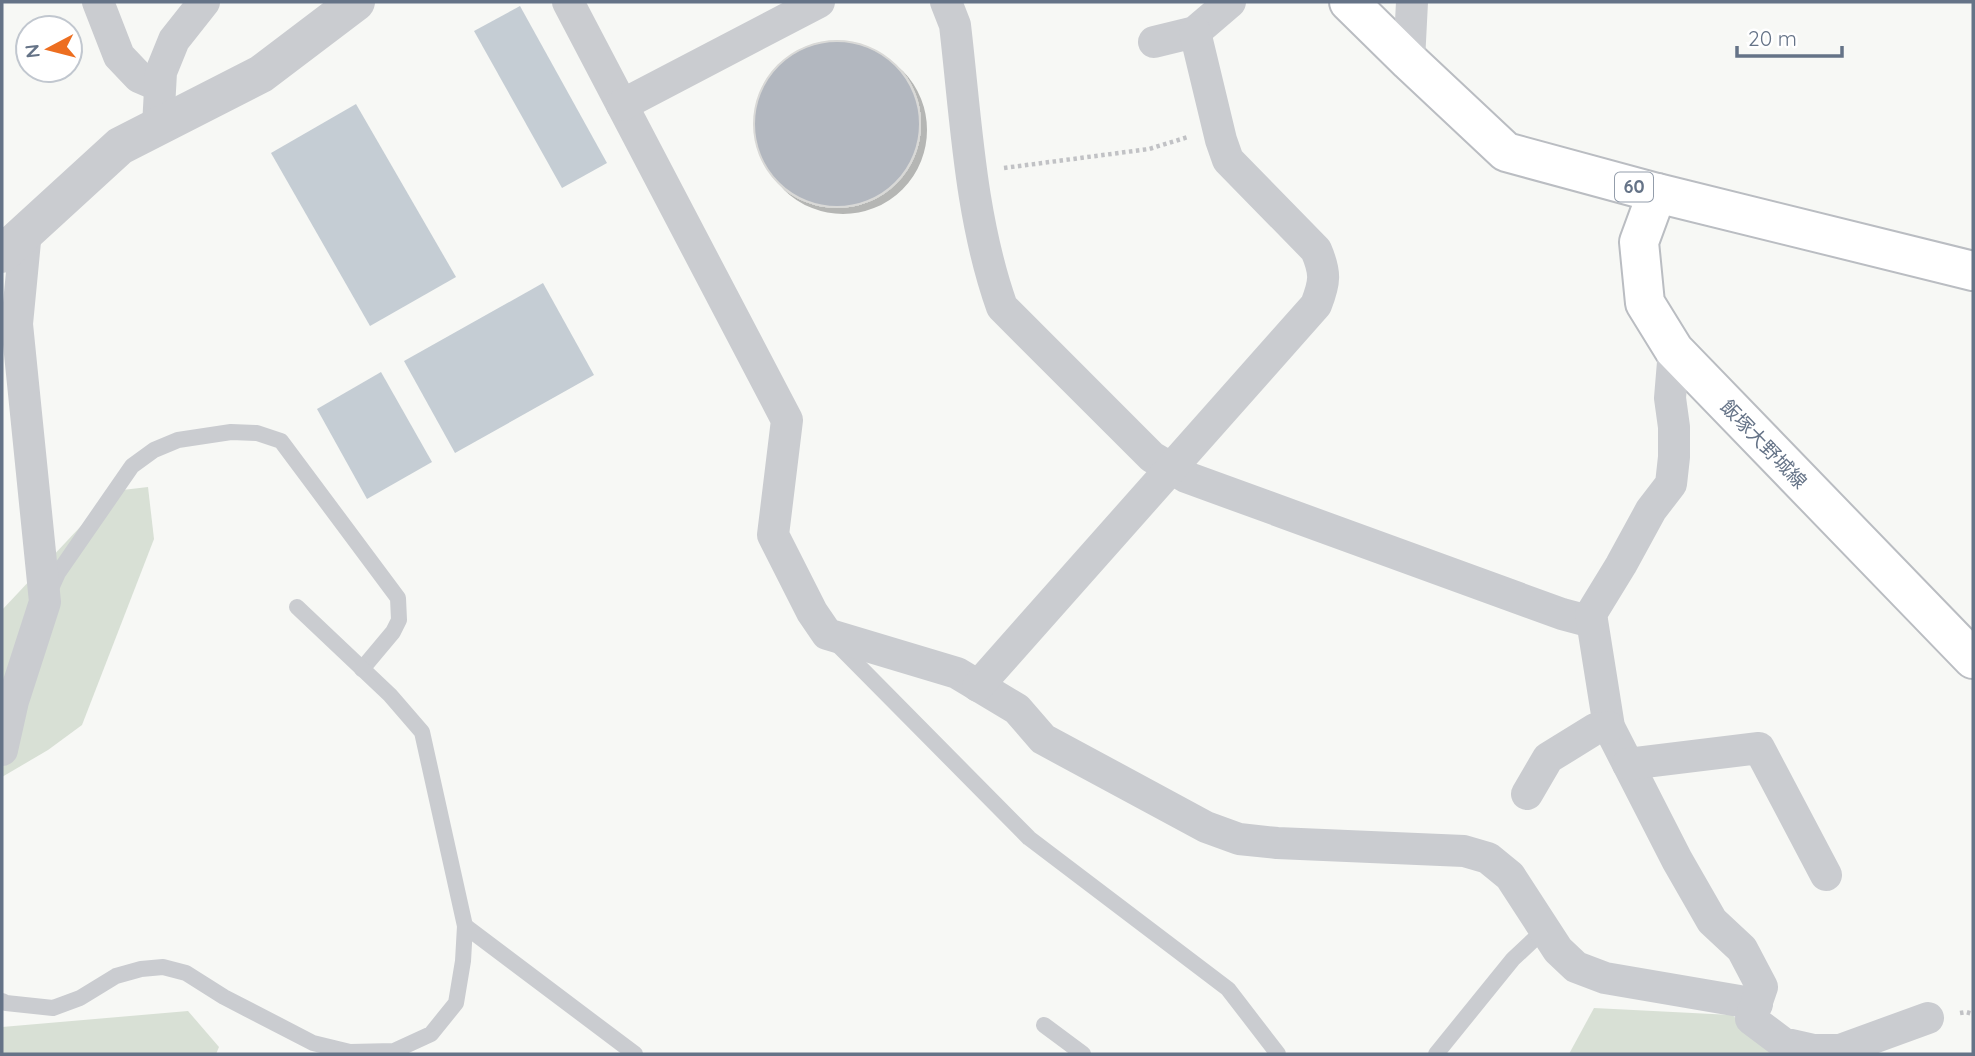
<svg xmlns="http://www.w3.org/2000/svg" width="1975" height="1056" viewBox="0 0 1975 1056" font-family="Quicksand,'Noto Sans JP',sans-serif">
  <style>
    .green { fill: #d8e0d5 }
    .water { fill: #c5cdd4 }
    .building { fill: #b2b7bf; stroke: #d9d9d7; stroke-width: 2; filter: url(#shadow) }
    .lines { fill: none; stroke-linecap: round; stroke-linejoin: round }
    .primary-casing { stroke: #babdc2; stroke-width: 42 }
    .path { stroke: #c1c2c5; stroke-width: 4.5; stroke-dasharray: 3.5 3.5; stroke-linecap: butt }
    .service { stroke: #caccd0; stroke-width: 16 }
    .minor { stroke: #caccd0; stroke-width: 32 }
    .tertiary { stroke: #caccd0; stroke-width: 38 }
    .primary { stroke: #fff; stroke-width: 38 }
    .labels { text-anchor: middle; stroke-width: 7; stroke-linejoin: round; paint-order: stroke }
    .shield { fill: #fff; stroke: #939dab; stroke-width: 2 }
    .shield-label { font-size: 18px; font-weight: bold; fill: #657387 }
    .street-label { font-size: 19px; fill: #657387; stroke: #fff }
  </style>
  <defs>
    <filter id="shadow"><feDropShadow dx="6" dy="6" stdDeviation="0" flood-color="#0004"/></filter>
  </defs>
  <rect width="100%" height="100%" fill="#f7f8f5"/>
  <g class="green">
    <path d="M148,487L154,539L82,725L48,750L2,777V610L114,491Z"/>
    <path d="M1594,1008L1732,1015L1781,1054H1569Z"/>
    <path d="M188,1011L219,1047L216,1054H2V1027Z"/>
  </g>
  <g class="water">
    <path d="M520,6L607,163L562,188L474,31Z"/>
    <path d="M356,104L456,277L370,326L271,153Z"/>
    <path d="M543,283L594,375L455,453L404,361Z"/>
    <path d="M381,372L432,462L367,499L317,409Z"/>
  </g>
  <circle class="building" cx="837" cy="124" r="83"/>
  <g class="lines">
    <defs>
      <g id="primary">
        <path d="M1349,2L1409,61L1506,152L1657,193L1973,271"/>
        <path d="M1657,193L1639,242L1645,303L1674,350L1973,659"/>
      </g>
    </defs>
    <use href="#primary" class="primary-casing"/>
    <g class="path">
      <path d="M1004,168L1149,149L1188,137"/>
      <path d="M1960,1013L1966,1012L1973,1014"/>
    </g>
    <g class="service">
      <path d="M49,593L58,573L132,466L154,450L178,440L231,432L257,433L281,441L398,598L399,620L393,632L362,669"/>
      <path d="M836,643L1029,838L1228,989L1278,1054"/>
      <path d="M465,926L635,1054"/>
      <path d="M2,1001L6,1003L53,1008L80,998L116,976L141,969L163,967L186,973L224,997L313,1043L350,1052L394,1051L431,1034L456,1003L463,961L465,926L422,732L390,695L297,607"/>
      <path d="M1044,1025L1083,1054"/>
      <path d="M1436,1054L1513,959L1544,930"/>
    </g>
    <g class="minor">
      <path d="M98,2L119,56L139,77L160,86"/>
      <path d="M568,2L787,420L773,535L812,612L827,634L957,673L1017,709L1043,739L1206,827L1239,839L1277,843L1464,851L1488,858L1510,876L1558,950L1576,967L1605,978L1757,1004"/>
      <path d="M946,2L955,25C966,119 970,217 1002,307L1152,457L1186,477L1562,614L1592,622"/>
      <path d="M1154,42L1195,32L1230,2"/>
      <path d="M1409,61L1412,2"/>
      <path d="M622,105L819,2"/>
      <path d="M158,126L161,72L174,40L204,2"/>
      <path d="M1674,350L1670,398L1674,427V457L1671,484L1651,510L1621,565L1591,614L1609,727L1677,860L1712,921L1742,949L1762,987L1751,1019L1783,1043L1814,1050H1840L1928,1018"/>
      <path d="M978,686L1316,305C1325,282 1326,273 1316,250L1228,160L1221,140L1195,32"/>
      <path d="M2,750L13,701L45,602L17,324L26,231"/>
      <path d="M1628,764L1759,748L1826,875"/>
      <path d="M1527,794L1548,758L1595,729L1609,727"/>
    </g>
    <path class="tertiary" d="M2,254L120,146L261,74L356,2"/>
    <use href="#primary" class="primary"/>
  </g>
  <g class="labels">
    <rect class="shield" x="1615" y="172.5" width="38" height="29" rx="5"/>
    <g class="shield-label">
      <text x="1634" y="193">60</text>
    </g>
    <g class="street-label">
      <text transform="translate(1764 444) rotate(46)" y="7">飯塚大野城線</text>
    </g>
  </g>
  <rect width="1975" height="1056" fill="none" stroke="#657387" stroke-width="7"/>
  <g transform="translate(49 49) rotate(263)"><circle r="33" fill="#ffffff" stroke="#c1c7cf" stroke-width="2"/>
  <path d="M0-5L12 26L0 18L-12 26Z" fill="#ed6e20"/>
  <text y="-10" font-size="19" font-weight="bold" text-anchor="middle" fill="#657387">N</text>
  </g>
  <path d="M1737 46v10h105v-10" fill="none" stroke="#657387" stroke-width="3.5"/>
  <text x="1748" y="46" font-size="21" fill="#657387" stroke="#ffffff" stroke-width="5" paint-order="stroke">20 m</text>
</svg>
